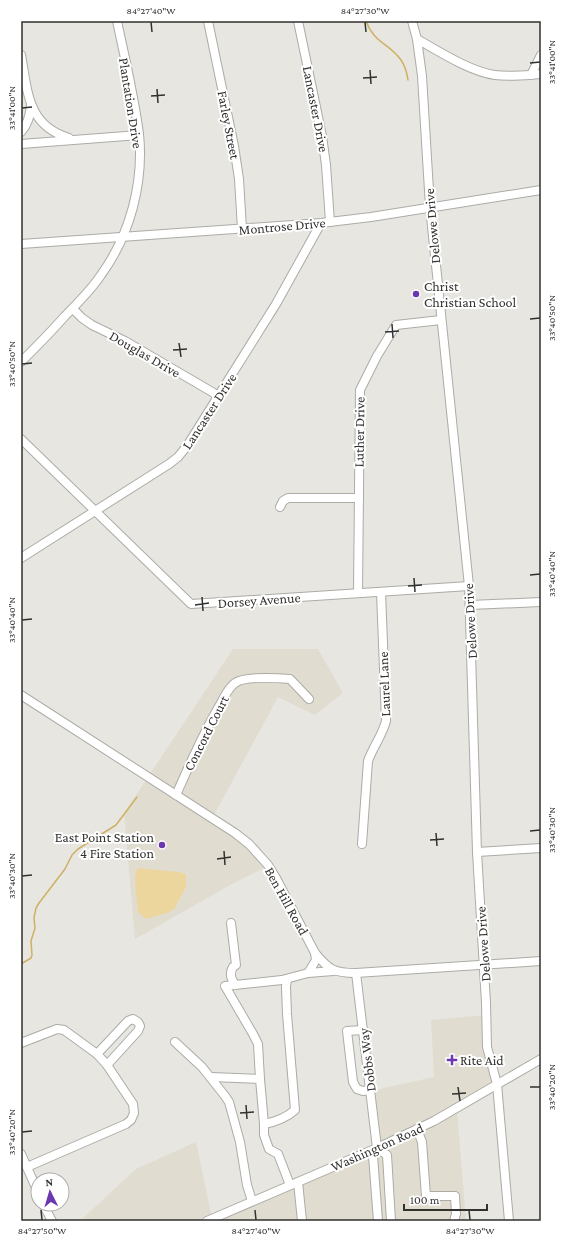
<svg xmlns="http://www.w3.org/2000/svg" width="562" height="1242" viewBox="0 0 562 1242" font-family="'Crimson Pro',serif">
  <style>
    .built { fill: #e1dcd0 }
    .green { fill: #ecd69e }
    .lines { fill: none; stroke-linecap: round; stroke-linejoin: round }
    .stream { stroke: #ceb164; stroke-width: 1.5 }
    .minor-casing { stroke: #acaba6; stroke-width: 10 }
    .minor { stroke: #fff; stroke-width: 8 }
    .ticks { fill: none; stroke: #31312f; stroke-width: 1.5 }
    .poi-dot { fill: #6c38af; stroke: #fff; stroke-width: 1.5 }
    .labels { text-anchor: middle; stroke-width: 4; stroke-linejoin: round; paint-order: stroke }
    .street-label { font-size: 14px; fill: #31312f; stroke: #fff }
    .poi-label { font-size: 14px; fill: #31312f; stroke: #fff; text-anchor: start }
    .neatline { fill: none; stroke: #31312f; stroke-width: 1.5 }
    .ticks-label { font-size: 10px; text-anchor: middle; fill: #31312f }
  </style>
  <rect width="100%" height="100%" fill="#e8e6e1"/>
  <g class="built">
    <path d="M233,649H318L343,693L315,715L278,697L214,815L270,865L232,884L135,939L124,813Z"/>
    <path d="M486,1015L487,1048L500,1084L457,1110L466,1221H80L136,1169L196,1142L212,1218L377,1144L371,1091L434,1077L431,1020Z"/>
  </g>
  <path class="green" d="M138,868L179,872L186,874V887L174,909L167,913L146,919L138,912C138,901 132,876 138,868Z"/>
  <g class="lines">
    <g class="stream">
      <path d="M366,21C374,43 390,44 401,60C405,66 407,73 408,80"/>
      <path d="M21,964L31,958L32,955L31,941L35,928L34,918L36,908L39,903L65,869L72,855L78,849L116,825L137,797"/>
    </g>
    <defs>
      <g id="minor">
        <path d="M208,21L234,146L239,179L242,229"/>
        <path d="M298,21L322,136L326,165L330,222"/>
        <path d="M412,21L417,39L422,76L430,207L469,586L477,852L486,1003L487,1047L497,1084L509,1221"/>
        <path d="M417,39C438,51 471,72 495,75C510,77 526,75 541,74"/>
        <path d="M21,55C28,92 27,125 69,138"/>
        <path d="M531,75L541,55"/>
        <path d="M21,132C28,124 30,116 31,105"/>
        <path d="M21,144L139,135"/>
        <path d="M21,244L321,223L371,217L541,190"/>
        <path d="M73,309L82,318L92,325L125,341L219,396"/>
        <path d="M21,362C36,347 51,332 65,316C78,303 91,290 101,275C130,235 144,183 139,134C134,96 125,59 117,21"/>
        <path d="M21,439L191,604L469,586"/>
        <path d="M280,507L283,501L288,498H359"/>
        <path d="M21,558L169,464L178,457L187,446L276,304L321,223"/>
        <path d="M358,593L360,390L377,356L396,325L441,320"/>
        <path d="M470,605L541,602"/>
        <path d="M21,695L235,833L249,844L268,865L276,878L315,953C329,970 334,973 356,973L541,961"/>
        <path d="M176,795C190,764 203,733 221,703C225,696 228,688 235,683C245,676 277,678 290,679L309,699"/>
        <path d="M362,844L368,761C373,747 382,736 386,721L381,592"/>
        <path d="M477,852L541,848"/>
        <path d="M231,923L236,965L233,967C229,974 231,978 235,985"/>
        <path d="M315,953L316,960L308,973L333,971"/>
        <path d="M356,973L377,1148L373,1156L378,1221"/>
        <path d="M363,1030L347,1031L353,1082L357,1089L363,1091L370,1090"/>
        <path d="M175,1042L202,1067L225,1096L229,1102L240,1142L247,1185L252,1201"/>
        <path d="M21,1043L57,1029L64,1030L97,1054L107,1065L133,1104L134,1113L131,1120L126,1124L27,1167"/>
        <path d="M97,1054L128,1021L133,1019L138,1022L140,1026L138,1031L107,1065"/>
        <path d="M211,1077L260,1079L264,1124C275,1122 286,1118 295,1110L287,1014L286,987L287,979"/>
        <path d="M260,1079L258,1044L253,1034L225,986L282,980L308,973"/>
        <path d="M264,1124V1135L269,1149L278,1154L290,1185"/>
        <path d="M417,1129L422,1142L426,1196H455L456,1214L454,1221"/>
        <path d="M377,1148L387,1155L391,1221"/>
        <path d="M21,1154L38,1192"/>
        <path d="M298,1182L302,1221"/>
        <path d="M43,1204L52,1221"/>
        <path d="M207,1221L377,1148L434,1121L541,1059"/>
      </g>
    </defs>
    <use href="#minor" class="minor-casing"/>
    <use href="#minor" class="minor"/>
  </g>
  <path class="ticks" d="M151,22L152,32M365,22L366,32M530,63L540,62M370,70L371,84M363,78L377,77M157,89L158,103M151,96L165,95M22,108L32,107M530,319L540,318M392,324L393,338M385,332L399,331M179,343L181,357M173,350L187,349M22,364L32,363M530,575L540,574M414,578L415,592M408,586L422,585M202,597L203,611M195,605L209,603M22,620L32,619M530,831L540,830M436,833L437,846M430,840L444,839M224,851L225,865M217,859L231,857M22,876L32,875M458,1087L460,1101M530,1087H540M452,1094L466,1093M246,1105L247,1119M240,1113L254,1112M22,1132L32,1131M41,1210L42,1220M255,1210L256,1220M469,1210L470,1220"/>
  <g class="poi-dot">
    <circle cx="416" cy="294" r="4"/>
    <circle cx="162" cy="845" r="4"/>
    <path d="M450 1054h4v4h4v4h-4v4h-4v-4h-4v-4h4z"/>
  </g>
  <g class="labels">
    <g class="street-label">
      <text transform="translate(131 103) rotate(81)" y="5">Plantation Drive</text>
      <text transform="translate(316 109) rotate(79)" y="5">Lancaster Drive</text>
      <text transform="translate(229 125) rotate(79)" y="5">Farley Street</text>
      <text transform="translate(282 226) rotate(-5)" y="5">Montrose Drive</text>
      <text transform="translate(432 226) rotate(-95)" y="5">Delowe Drive</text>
      <text transform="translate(145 354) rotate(30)" y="5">Douglas Drive</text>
      <text transform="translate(209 411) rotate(-57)" y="5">Lancaster Drive</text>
      <text transform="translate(359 432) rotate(-89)" y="5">Luther Drive</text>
      <text transform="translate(259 600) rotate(-4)" y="5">Dorsey Avenue</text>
      <text transform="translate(470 621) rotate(-93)" y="5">Delowe Drive</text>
      <text transform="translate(384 684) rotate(-92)" y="5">Laurel Lane</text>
      <text transform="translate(206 733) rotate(-63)" y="5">Concord Court</text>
      <text transform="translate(287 901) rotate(61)" y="5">Ben Hill Road</text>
      <text transform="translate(483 944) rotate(-94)" y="5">Delowe Drive</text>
      <text transform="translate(367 1060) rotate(-97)" y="5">Dobbs Way</text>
      <text transform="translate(377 1147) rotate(-24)" y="5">Washington Road</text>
    </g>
    <g class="poi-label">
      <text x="424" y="291">Christ<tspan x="424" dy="16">Christian School</tspan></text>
      <text x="154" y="842" text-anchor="end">East Point Station<tspan x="154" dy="16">4 Fire Station</tspan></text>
      <text x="460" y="1065">Rite Aid</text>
    </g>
  </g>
  <rect width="562" height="1242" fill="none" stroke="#ffffff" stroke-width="44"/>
  <g transform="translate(50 1192) rotate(355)"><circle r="19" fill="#ffffff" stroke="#adadac"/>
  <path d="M0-3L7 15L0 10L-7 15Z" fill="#6c38af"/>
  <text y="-6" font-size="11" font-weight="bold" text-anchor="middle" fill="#31312f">N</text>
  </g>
  <path d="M404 1204v6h83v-6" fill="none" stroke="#31312f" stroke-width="2"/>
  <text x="410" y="1204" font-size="12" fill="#31312f" stroke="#ffffff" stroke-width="3" paint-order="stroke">100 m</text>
  <rect x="22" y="22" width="518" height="1198" class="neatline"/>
  <g class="ticks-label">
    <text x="151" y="14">84°27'40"W</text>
    <text x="365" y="14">84°27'30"W</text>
    <text transform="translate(551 62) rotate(-90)" y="4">33°41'00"N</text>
    <text transform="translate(11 108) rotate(-90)" y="4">33°41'00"N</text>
    <text transform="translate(551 318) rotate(-90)" y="4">33°40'50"N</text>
    <text transform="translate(11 364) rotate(-90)" y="4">33°40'50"N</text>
    <text transform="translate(551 574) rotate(-90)" y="4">33°40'40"N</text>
    <text transform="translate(11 620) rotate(-90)" y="4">33°40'40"N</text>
    <text transform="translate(551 830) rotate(-90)" y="4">33°40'30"N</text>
    <text transform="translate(11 876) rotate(-90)" y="4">33°40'30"N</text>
    <text transform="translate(551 1087) rotate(-90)" y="4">33°40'20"N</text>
    <text transform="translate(11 1132) rotate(-90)" y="4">33°40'20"N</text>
    <text x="42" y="1234">84°27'50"W</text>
    <text x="256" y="1234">84°27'40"W</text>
    <text x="470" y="1234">84°27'30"W</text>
  </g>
</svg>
